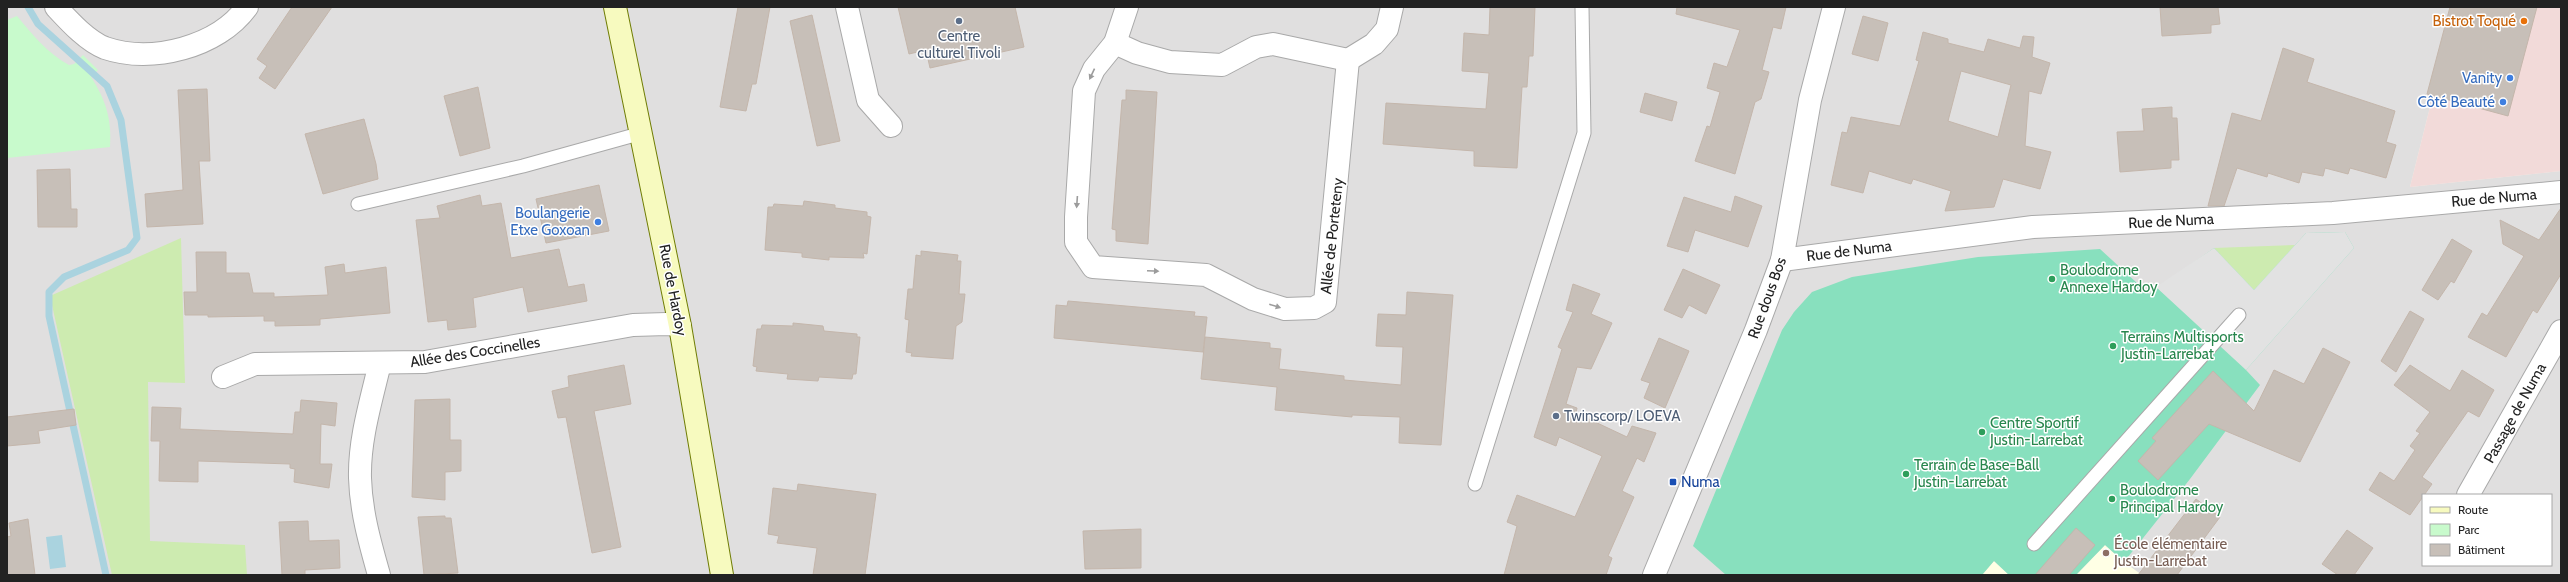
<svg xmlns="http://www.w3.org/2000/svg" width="2568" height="582" viewBox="0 0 2568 582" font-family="Cabin,sans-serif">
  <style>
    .residential { fill: #e0dfdf; fill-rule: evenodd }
    .commercial { fill: #f2dad9 }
    .education { fill: #ffffe5 }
    .grass { fill: #cdebb0 }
    .park { fill: #c8facc }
    .pitch { fill: #88e0be }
    .parking { fill: #e2e2e2 }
    .water { fill: #aad3df }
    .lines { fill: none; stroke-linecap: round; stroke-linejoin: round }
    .stream { stroke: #aad3df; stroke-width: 7 }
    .building { fill: #c7bfb8; stroke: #c4b6ab; fill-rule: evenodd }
    .lane-casing { stroke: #a9a9a9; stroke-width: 15 }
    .street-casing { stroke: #a9a9a9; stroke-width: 24 }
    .secondary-casing { stroke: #707d05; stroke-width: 24 }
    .lane { stroke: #fff; stroke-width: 13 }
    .street { stroke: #fff; stroke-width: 22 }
    .secondary { stroke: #f7fabf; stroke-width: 22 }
    .oneway { fill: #9c9c9c }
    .service-dot { fill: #5c6f8a; stroke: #fff; stroke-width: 1.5 }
    .food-dot { fill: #e8710a; stroke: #fff; stroke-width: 1.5 }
    .shop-dot { fill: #3f7fe0; stroke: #fff; stroke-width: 1.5 }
    .leisure-dot { fill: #2e9e5b; stroke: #fff; stroke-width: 1.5 }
    .transit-dot { fill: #1a4fb4; stroke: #fff; stroke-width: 1.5 }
    .education-dot { fill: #8d6e63; stroke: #fff; stroke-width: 1.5 }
    .labels { text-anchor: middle; stroke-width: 3; stroke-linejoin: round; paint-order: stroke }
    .food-label { font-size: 15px; fill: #c56008; stroke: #fff; text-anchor: end }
    .service-label { font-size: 15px; fill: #4e5e75; stroke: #fff }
    .shop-label { font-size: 15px; fill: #366cbe; stroke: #fff; text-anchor: end }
    .street-label { font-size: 15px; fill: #222; stroke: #fff }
    .leisure-label { font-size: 15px; fill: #27864d; stroke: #fff; text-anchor: start }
    .transit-label { font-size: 15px; fill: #164399; stroke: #fff; text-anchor: start }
    .education-label { font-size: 15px; fill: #785e54; stroke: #fff; text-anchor: start }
  </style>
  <rect width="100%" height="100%" fill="#f2efe9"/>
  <path class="residential" d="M7,7H2455L2410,187L2561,171V575H7ZM2423,495H2551V565H2423Z"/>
  <path class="commercial" d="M2455,7H2561V171L2410,187Z"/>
  <g class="education">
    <path d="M2105,545L2124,562L2142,575H2076Z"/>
    <path d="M1994,561L2009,575H1982Z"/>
  </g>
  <g class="grass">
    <path d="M181,238L185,383L148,382L150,541L245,545L247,575H112L50,296Z"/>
    <path d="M2295,245L2254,290L2214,248Z"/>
  </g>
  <path class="park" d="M17,16C32,34 47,53 69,65L74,64L83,55L98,70L91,77C106,100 112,120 110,147L7,158V20Z"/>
  <path class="pitch" d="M2345,232L2354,248L2246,370L2260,385L2190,479L2124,562L2105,545L2076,575H2009L1994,561L1982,575H1726L1693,546L1782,330L1794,312L1812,292L1852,277L1978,257L2100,249L2149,294L2214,248L2254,290L2306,233Z"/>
  <path class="parking" d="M2345,232L2354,248L2246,370L2156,287L2214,248L2254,290L2306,233Z"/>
  <path class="water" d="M62,535L66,567L50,569L46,537Z"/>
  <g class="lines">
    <path class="stream" d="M28,7L38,24L107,86L121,120L137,238L128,250L64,277L49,292V316L106,575"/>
  </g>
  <g class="building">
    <path d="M292,7H332L275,89L259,78L267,66L257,59Z"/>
    <path d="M738,7H770L756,84H752L746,111L720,107Z"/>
    <path d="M898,7H1015L1024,47L930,68L926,50L909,54Z"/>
    <path d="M1490,7H1535L1533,56H1529L1527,87H1522L1517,168L1474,166V151L1383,144L1386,103L1486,109L1489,73L1462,71L1464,33L1489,35Z"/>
    <path d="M1677,7H1786L1781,29L1773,27L1762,70L1769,72L1761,99L1755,102L1735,174L1695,161L1707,126L1710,127L1720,92L1707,88L1714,63L1727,67L1740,30L1676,14Z"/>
    <path d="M2160,7H2218L2220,24L2211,25V33L2162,36Z"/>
    <path d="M2450,7H2537L2508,116L2427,94Z"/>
    <path d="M812,15L840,141L817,146L790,21Z"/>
    <path d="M1863,16L1888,23L1878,61L1852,54Z"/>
    <path d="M1923,32L1948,39V43L1984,52L1988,39L2020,48L2023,36L2034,37L2032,57L2050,63L2041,94L2029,91L2025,146L2051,152L2040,189L2003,179L1994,207L1945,211L1951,191L1913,179L1911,184L1869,171L1863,193L1831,185L1842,132L1847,133L1851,117L1900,126L1919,61L1916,60ZM1961,71L2011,85L1998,137L1948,121Z"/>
    <path d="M2283,48L2314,59L2307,82L2395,111L2386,142L2396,145L2386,178L2350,168L2348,174L2325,168L2323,176L2302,172L2299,183L2268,173L2267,177L2237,168L2224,206H2208L2232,113L2261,121Z"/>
    <path d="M478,87L490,148L460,156L444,96Z"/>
    <path d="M207,89L210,161H199L203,224L147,227L145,194L183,190L178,90Z"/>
    <path d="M1126,90L1157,92L1148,244L1116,241V230L1112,229L1122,100H1126Z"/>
    <path d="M1645,93L1677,102L1672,121L1640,112Z"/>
    <path d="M2172,107V118H2177L2179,160H2171V168L2120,172L2117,132L2144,131L2142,109Z"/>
    <path d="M364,119L376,164L378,179L323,194L305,134Z"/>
    <path d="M70,169L71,209H77V227H38L37,170Z"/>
    <path d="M599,185L609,231L546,243L536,199Z"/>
    <path d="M480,195L482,206L501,203L511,258L559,249L568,287L584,284L587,301L528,312L523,287L473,298L476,327L448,330L447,320L428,322L416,220L440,218L437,206Z"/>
    <path d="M1735,196L1762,206L1748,247L1695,230L1688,252L1667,246L1684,197L1731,212Z"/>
    <path d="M804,201L835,205V208L867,212V216L871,217L867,254L863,253L864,258L829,257V260L802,257V253L765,250L768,207H773L774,204L803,206Z"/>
    <path d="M2561,208V274L2537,313L2533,310L2506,357L2468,337L2482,313L2487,316L2524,256L2503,244L2500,220L2539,240Z"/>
    <path d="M2452,239L2472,251L2454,283L2451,281L2438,300L2422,290Z"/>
    <path d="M921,251L958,255L957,261H961L959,294H965L962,322L956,326L953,359L911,356L912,353L906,352L909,320L905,319L908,289H913L916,255L921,256Z"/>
    <path d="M196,252H226V273H249L253,293H274V297L328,295L325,267L344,264L345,273L386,267L390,313L320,319V325L275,326V321H264V316L208,317V315H185L184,292H197Z"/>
    <path d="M1683,269L1720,285L1706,314L1689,305L1682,318L1664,310Z"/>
    <path d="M1573,284L1600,294L1591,314L1612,323L1591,369L1577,367L1566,404L1577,408L1576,413L1627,437L1632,426L1656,433L1644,462L1637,458L1622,491L1634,497L1608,556L1612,558L1606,575H1504L1517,526L1507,522L1517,495L1575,517L1602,456L1559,437L1556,446L1534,437L1562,349L1558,347L1573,312L1566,310Z"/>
    <path d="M1407,292L1453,295L1441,445L1399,443L1400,417L1352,415V417L1275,410L1277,387L1201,379L1205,337L1270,343V348L1281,349L1279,369L1344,376V380L1401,385L1403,347L1376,346L1378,314L1406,315Z"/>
    <path d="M1068,301L1195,312L1194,316L1207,317L1203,352L1054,338L1056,305L1067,306Z"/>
    <path d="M2410,311L2424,319L2396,372L2381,361Z"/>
    <path d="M793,323L823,326L824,331L857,334V337H860L856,374H853L852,379L819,377L818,381L787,379L788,374L756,371L757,367L753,366L757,329H761L762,325L793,326Z"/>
    <path d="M1659,338L1689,351L1665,408L1644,398L1650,383L1641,380Z"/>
    <path d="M2323,348L2350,362L2300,462L2209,424L2158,480L2138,461L2156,441L2152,438L2213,371L2254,411L2274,370L2304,384Z"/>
    <path d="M624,365L631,404L594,411L621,547L592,553L566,417L558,418L552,391L569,387L568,376Z"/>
    <path d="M2410,365L2450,391L2462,370L2494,390L2479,417L2468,411L2422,477L2432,484L2410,515L2369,490L2380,472L2394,481L2415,450L2410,446L2420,433L2416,431L2430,412L2394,385Z"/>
    <path d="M450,399V440H461V471L445,472V500L412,497L415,400Z"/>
    <path d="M301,400L337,403L335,426L321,424L320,464H332L329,488L294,482L295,469L290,468V464L198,461V482L159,481L160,441H151L152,407L181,408L180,429L293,434L295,412H300Z"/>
    <path d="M74,409L76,425L38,431L40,443L7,446V417Z"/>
    <path d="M798,484L876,494L865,575H813L817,548L777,543L779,536L768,534L773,488L797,491Z"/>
    <path d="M2196,499L2220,517L2177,575H2138Z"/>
    <path d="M445,516V518H451L458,573L424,575L418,517Z"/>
    <path d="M28,519L35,575H7V537L11,536L9,523Z"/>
    <path d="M308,521L309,541L339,540L340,568L305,570V575H282L279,522Z"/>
    <path d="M2076,528L2095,545L2069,575H2035Z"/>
    <path d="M1141,529V568L1085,569L1083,531Z"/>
    <path d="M2347,530L2373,548L2354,575H2338L2322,564Z"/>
  </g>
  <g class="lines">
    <defs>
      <g id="lane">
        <path d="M358,204L523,166L642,133"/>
        <path d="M1475,484L1584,133L1582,7"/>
        <path d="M2034,544L2239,315"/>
      </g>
      <g id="street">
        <path d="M56,7C69,21 87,41 105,48C152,64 218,47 247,7"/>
        <path d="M847,7L868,100L891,126"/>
        <path d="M1127,7L1115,43L1094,69L1084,91L1076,217V242L1093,267L1206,275L1253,299L1285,309L1314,308L1325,302L1348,60"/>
        <path d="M1115,43L1137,53L1170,62L1222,65L1256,47L1273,44L1348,60"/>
        <path d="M1348,60L1374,44L1387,29L1392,7"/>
        <path d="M1782,260L2033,227L2333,213L2561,192"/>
        <path d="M223,377L255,364L425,362L633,325L667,324L680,326"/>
        <path d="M2468,495L2561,331"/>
        <path d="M379,575C370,543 361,512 360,478C359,440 371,401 380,363"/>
        <path d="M1654,575L1756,330L1782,260L1810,100L1834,7"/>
      </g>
      <path id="secondary" d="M615,7L680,326L722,575"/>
    </defs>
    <use href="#lane" class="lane-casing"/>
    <use href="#street" class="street-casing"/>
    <use href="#secondary" class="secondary-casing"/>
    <use href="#lane" class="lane"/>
    <use href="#street" class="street"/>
    <use href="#secondary" class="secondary"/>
  </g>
  <defs><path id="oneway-solid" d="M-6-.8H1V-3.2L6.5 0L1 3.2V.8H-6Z"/></defs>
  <g class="oneway">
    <use href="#oneway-solid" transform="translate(1092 74) rotate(115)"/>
    <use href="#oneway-solid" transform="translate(1077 202) rotate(94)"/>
    <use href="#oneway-solid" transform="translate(1153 271) rotate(3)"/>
    <use href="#oneway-solid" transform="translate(1275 306) rotate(17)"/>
  </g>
  <g class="service-dot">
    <circle cx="959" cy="21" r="4"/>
    <circle cx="1556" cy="416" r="4"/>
  </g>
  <circle class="food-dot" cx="2524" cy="21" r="4"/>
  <g class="shop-dot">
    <circle cx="2510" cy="78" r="4"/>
    <circle cx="2503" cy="102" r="4"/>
    <circle cx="598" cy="222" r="4"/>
  </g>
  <g class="leisure-dot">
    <circle cx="2052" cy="279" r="4"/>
    <circle cx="2113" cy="346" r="4"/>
    <circle cx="1982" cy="432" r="4"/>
    <circle cx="1906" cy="474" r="4"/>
    <circle cx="2112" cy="499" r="4"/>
  </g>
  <rect class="transit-dot" x="1669" y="478" width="8" height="8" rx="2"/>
  <circle class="education-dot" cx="2106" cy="553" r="4"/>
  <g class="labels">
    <g class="food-label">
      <text x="2516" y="26">Bistrot Toqué</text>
    </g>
    <g class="service-label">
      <text x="959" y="41">Centre<tspan x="959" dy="17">culturel Tivoli</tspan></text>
      <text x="1564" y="421" text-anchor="start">Twinscorp/ LOEVA</text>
    </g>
    <g class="shop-label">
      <text x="2502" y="83">Vanity</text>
      <text x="2495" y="107">Côté Beauté</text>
      <text x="590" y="218">Boulangerie<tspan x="590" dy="17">Etxe Goxoan</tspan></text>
    </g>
    <g class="street-label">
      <text transform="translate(2494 198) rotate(-5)" y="5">Rue de Numa</text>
      <text transform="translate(2171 221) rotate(-3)" y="5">Rue de Numa</text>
      <text transform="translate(1332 236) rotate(-84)" y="5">Allée de Porteteny</text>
      <text transform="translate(1849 251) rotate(-7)" y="5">Rue de Numa</text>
      <text transform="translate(673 290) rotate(79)" y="5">Rue de Hardoy</text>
      <text transform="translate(1767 298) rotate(-70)" y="5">Rue dous Bos</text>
      <text transform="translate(475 352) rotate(-9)" y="5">Allée des Coccinelles</text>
      <text transform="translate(2515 413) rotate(-61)" y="5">Passage de Numa</text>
    </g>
    <g class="leisure-label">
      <text x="2060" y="275">Boulodrome<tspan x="2060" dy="17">Annexe Hardoy</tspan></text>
      <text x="2121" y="342">Terrains Multisports<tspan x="2121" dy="17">Justin-Larrebat</tspan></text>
      <text x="1990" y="428">Centre Sportif<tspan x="1990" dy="17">Justin-Larrebat</tspan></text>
      <text x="1914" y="470">Terrain de Base-Ball<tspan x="1914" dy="17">Justin-Larrebat</tspan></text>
      <text x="2120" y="495">Boulodrome<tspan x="2120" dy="17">Principal Hardoy</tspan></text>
    </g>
    <g class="transit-label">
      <text x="1681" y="487">Numa</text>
    </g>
    <g class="education-label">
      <text x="2114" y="549">École élémentaire<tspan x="2114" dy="17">Justin-Larrebat</tspan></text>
    </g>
  </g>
  <rect width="2568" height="582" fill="none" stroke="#222222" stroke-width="16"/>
  <rect x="2422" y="494" width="130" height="72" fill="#ffffff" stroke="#a7a7a7"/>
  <rect x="2430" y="507" width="20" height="6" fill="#f7fabf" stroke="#a7a7a7"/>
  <text x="2458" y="514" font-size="12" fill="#222222">Route</text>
  <rect x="2430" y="524" width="20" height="12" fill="#c8facc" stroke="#a7a7a7"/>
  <text x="2458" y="534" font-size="12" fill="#222222">Parc</text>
  <rect x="2430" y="544" width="20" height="12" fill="#c7bfb8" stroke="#a7a7a7"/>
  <text x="2458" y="554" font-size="12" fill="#222222">Bâtiment</text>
</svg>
